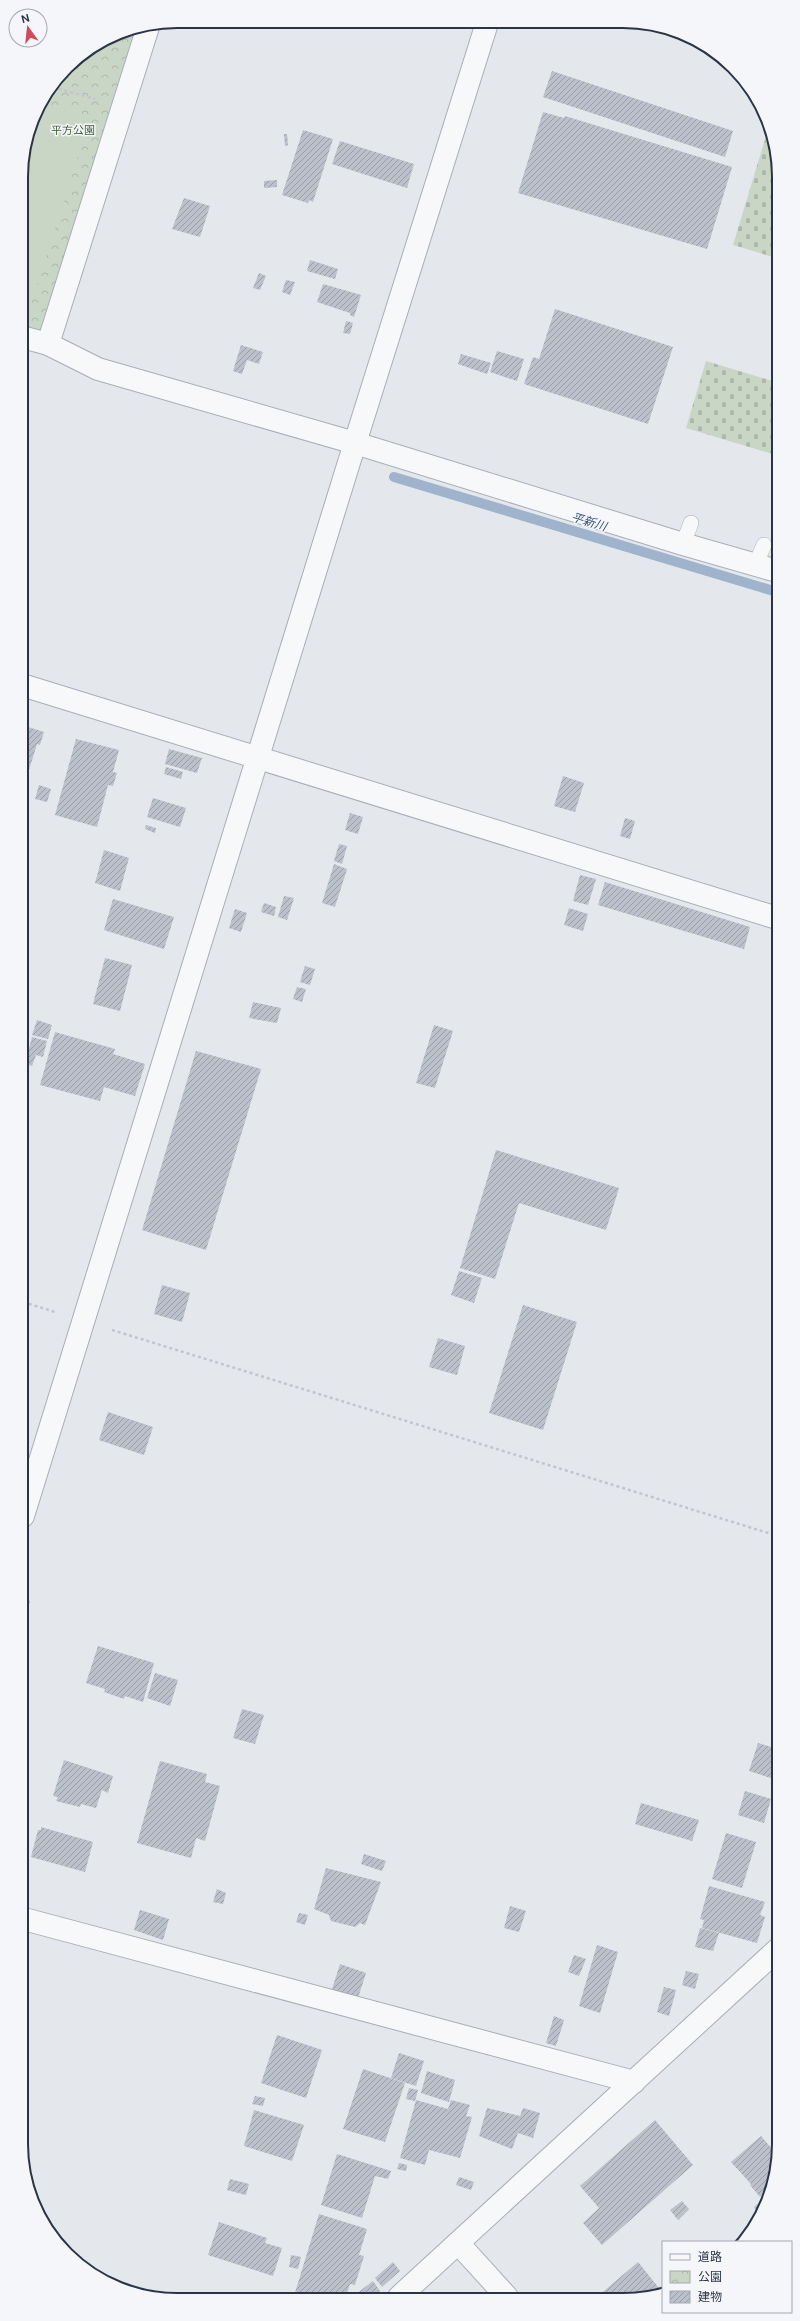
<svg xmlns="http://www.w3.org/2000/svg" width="800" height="2321" viewBox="0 0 800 2321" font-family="'DM Sans','Noto Sans JP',sans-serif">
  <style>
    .cemetery { fill: url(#cemetery-stones) }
    .park { fill: url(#park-crowns) }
    .pitch { fill: #c9d6c5 }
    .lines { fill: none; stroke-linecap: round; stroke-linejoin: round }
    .stream { stroke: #9fb4cc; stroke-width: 10 }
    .building { fill: url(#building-hatch) }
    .service-casing { stroke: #a9aeb7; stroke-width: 16 }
    .minor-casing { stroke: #a9aeb7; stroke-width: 24 }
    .path { stroke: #c2c5cb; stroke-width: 2.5; stroke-dasharray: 3 3; stroke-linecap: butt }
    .service { stroke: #f7f8fa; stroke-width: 15 }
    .minor { stroke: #f7f8fa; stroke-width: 22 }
    .labels { text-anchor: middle; stroke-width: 3; stroke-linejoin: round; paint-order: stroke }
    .park-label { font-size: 11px; fill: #3f6138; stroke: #f4f6f9 }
    .water-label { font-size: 12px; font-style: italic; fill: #34527a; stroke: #f4f6f9 }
    .rim { fill: none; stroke: #2b3445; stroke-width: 2 }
  </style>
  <defs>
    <pattern id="cemetery-stones" width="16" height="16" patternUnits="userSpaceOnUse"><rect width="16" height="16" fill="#c9d6c5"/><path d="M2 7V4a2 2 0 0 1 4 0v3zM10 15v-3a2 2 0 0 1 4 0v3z" fill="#adb8ab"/></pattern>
    <pattern id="park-crowns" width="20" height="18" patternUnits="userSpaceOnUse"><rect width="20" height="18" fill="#c9d6c5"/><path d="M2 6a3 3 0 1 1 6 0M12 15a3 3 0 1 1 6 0" fill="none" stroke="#adb8ab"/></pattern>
    <pattern id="building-hatch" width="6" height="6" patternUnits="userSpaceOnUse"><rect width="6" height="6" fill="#bbc0ca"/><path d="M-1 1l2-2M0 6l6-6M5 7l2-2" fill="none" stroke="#989da6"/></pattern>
  </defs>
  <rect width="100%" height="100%" fill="#e4e7ec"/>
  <g class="cemetery">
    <path d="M766,136L773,138L776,146V258L733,245Z"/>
    <path d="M706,361L776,382V455L686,428Z"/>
  </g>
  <path class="park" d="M148,27L48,344L22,337L21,166L37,108L74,60L117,33Z"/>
  <path class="pitch" d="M41,103L90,118L30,308L22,305L21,166L37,108Z"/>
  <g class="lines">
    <path class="stream" d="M394,477L777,592"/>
  </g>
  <g class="building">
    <path d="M552,71L733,131L725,157L543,97Z"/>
    <path d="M543,112L564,118L565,116L732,167L707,249L518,193Z"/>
    <path d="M303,130L333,139L313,202L309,200L308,203L282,195Z"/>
    <path d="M284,134H287L288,145L285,146Z"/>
    <path d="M340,141L414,164L407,188L332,164Z"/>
    <path d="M277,180V187L264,188V181Z"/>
    <path d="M184,198L210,206L200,237L172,229Z"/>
    <path d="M310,260L338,269L335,279L307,271Z"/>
    <path d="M259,273L266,276L260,290L253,288Z"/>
    <path d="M286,280L295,282L290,295L282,292Z"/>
    <path d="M323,284L361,295L354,317L350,315V313L317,302Z"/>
    <path d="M555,309L673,347L648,424L524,384L533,357L539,359Z"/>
    <path d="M346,321L353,323L350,334L343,333Z"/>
    <path d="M241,345L263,352L259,364L247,360L242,374L233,371Z"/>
    <path d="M497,351L524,359L517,381L490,372Z"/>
    <path d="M461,354L491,363L487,374L458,364Z"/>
    <path d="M22,725L44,732L40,745L37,744L29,770L22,768Z"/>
    <path d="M76,739L119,750L113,772L117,773L113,786L108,785L97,827L55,815Z"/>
    <path d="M169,749L202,758L197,773L165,764Z"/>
    <path d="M166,767L183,772L181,779L164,774Z"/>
    <path d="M563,776L584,783L575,812L554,806Z"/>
    <path d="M39,785L51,789L47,802L35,799Z"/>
    <path d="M153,798L186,808L180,827L147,817Z"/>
    <path d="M350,813L363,817L358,834L345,830Z"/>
    <path d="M625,818L635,821L630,839L620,836Z"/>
    <path d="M146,825L156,828L155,833L145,829Z"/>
    <path d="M339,844L347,846L342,864L334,861Z"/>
    <path d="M104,850L129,858L120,891L95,883Z"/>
    <path d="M334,864L347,869L335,907L322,903Z"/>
    <path d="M580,875L596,879L588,905L573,901Z"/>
    <path d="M605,882L750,927L744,949L598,905Z"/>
    <path d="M284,896L294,898L287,920L278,917Z"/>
    <path d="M113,899L174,917L164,949L104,930Z"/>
    <path d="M264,903L276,907L274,916L261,912Z"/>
    <path d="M569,908L588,914L583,931L564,925Z"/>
    <path d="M235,909L247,913L241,932L229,928Z"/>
    <path d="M105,958L132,965L120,1011L93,1004Z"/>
    <path d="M305,966L315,969L310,985L300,982Z"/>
    <path d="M297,987L306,989L302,1002L293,999Z"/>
    <path d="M253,1002L281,1008L277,1023L249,1018Z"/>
    <path d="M37,1020L52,1025L48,1039L32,1035Z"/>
    <path d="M434,1025L453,1031L435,1088L416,1083Z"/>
    <path d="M55,1032L115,1049L113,1054L145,1064L135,1096L104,1087L100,1101L40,1085Z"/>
    <path d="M32,1037L47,1041L43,1057L36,1055L32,1066L25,1064Z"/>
    <path d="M196,1051L261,1069L206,1250L142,1230Z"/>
    <path d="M496,1150L619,1188L606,1230L519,1203L495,1279L460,1268Z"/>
    <path d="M459,1271L482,1278L474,1303L451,1295Z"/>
    <path d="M162,1285L190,1293L182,1322L154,1314Z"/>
    <path d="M523,1305L577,1322L543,1430L489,1413Z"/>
    <path d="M438,1338L465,1346L457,1375L429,1367Z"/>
    <path d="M108,1412L153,1427L144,1455L99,1440Z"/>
    <path d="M23,1599L30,1601L27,1610L23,1609Z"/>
    <path d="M98,1646L154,1663L143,1702L125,1696L124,1699L104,1692L105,1689L86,1683Z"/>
    <path d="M155,1673L178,1680L170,1706L147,1698Z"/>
    <path d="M242,1709L264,1715L255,1744L233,1738Z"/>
    <path d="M758,1743L778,1749L777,1780L749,1771Z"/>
    <path d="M64,1760L113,1776L108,1793L102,1790L96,1808L81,1804L80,1807L56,1801L58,1797L53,1796Z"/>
    <path d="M160,1761L207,1774L205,1782L220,1786L205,1841L196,1838L191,1858L137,1843Z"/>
    <path d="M745,1791L771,1799L764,1823L738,1815Z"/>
    <path d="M641,1803L699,1820L692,1841L635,1824Z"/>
    <path d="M41,1827L93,1842L85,1872L31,1857L38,1830H41Z"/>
    <path d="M726,1833L756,1842L742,1888L712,1879Z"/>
    <path d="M364,1854L386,1861L382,1871L361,1864Z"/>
    <path d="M326,1868L381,1882L365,1925L360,1923L355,1927L331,1921L329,1915L314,1909Z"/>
    <path d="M709,1886L765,1902L760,1915L765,1917L757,1943L702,1928L704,1920L700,1919Z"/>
    <path d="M217,1889L226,1893L223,1904L213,1902Z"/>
    <path d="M510,1906L526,1911L519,1932L504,1928Z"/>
    <path d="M140,1910L169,1919L163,1940L134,1930Z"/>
    <path d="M299,1913L308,1915L305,1925L296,1922Z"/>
    <path d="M700,1928L719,1933L713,1951L695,1947Z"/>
    <path d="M597,1945L618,1952L600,2013L579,2006Z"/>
    <path d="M574,1955L586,1959L579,1976L568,1972Z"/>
    <path d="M340,1964L366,1973L358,1998L332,1989Z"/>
    <path d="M686,1971L699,1974L695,1989L682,1985Z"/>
    <path d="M664,1987L676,1990L669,2016L657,2012Z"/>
    <path d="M554,2016L564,2020L556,2046L546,2043Z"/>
    <path d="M277,2035L322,2050L306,2098L261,2083Z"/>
    <path d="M399,2053L424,2061L416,2086L391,2078Z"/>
    <path d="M363,2069L405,2083L385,2142L343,2129Z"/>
    <path d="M427,2071L455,2080L449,2102L421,2093Z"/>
    <path d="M409,2088L418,2090L415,2101L406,2099Z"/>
    <path d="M255,2096L265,2098L263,2106L252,2104Z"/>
    <path d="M416,2100L448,2109L451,2100L470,2105L466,2116L472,2117L460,2158L429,2150L425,2165L400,2158Z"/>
    <path d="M487,2108L520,2116L523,2108L540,2113L533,2138L518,2133L512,2149L479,2136Z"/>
    <path d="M254,2110L304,2125L292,2161L244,2146Z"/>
    <path d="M655,2120L693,2165L602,2245L583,2223L599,2208L580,2186Z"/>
    <path d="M761,2136L778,2156L767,2204L760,2215L754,2207L764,2198L762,2195L760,2197L750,2185L751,2184L731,2162Z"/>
    <path d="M337,2154L391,2171L388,2179L375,2176L362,2218L321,2205Z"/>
    <path d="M399,2163L407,2165L406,2171L397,2169Z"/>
    <path d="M459,2177L474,2182L471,2190L456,2185Z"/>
    <path d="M230,2179L249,2184L246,2195L227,2190Z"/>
    <path d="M682,2201L689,2209L678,2220L670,2210Z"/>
    <path d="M319,2214L367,2229L359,2255L364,2256L355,2285L350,2284L346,2297L294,2296Z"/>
    <path d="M219,2222L267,2238L265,2243L282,2248L273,2276L208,2255Z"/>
    <path d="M291,2255L301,2257L298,2269L289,2267Z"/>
    <path d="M393,2262L400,2271L382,2287L375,2278Z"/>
    <path d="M638,2262L663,2293L654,2297H597Z"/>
    <path d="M373,2281L380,2291L373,2297H352Z"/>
  </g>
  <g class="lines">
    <defs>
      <g id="service">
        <path d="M683,544L691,523"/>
        <path d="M756,564L764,545"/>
      </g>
      <g id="minor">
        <path d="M22,337L48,344L98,369L355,443L683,544L777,571"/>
        <path d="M48,344L148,27"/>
        <path d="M22,685L777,918"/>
        <path d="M23,1516L355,443L487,23"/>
        <path d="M24,1919L634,2082"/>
        <path d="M458,2243L507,2297"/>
        <path d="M399,2297L778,1949"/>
      </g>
    </defs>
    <use href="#service" class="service-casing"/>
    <use href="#minor" class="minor-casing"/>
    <g class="path">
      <path d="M53,87L95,99"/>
      <path d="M23,1302L55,1312"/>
      <path d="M112,1330L778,1536"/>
    </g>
    <use href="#service" class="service"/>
    <use href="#minor" class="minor"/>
  </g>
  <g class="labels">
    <g class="park-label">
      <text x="73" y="134">平方公園</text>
    </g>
    <g class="water-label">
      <text transform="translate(589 522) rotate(17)" y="4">平新川</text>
    </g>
  </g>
  <path d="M0 0H800V2321H0ZM177 28H623A149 149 0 0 1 772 177V2144A149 149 0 0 1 623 2293H177A149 149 0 0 1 28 2144V177A149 149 0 0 1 177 28Z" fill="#f4f6f9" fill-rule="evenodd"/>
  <path class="rim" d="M177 28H623A149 149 0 0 1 772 177V2144A149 149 0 0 1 623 2293H177A149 149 0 0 1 28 2144V177A149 149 0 0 1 177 28Z"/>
  <rect x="662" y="2241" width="130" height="72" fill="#f4f6f9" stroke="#a4a8b1"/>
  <rect x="670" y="2254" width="20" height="6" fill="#f7f8fa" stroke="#a4a8b1"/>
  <text x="698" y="2261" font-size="12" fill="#2b3445">道路</text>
  <rect x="670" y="2271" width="20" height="12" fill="url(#park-crowns)" stroke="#a4a8b1"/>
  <text x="698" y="2281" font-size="12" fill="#2b3445">公園</text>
  <rect x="670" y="2291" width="20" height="12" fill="url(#building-hatch)" stroke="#a4a8b1"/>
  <text x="698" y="2301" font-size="12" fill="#2b3445">建物</text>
  <g transform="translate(28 28) rotate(345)"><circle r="19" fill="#f4f6f9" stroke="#a4a8b1"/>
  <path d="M0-3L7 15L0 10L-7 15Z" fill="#d1495b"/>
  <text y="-6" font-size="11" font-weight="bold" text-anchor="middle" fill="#2b3445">N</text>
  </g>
</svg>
